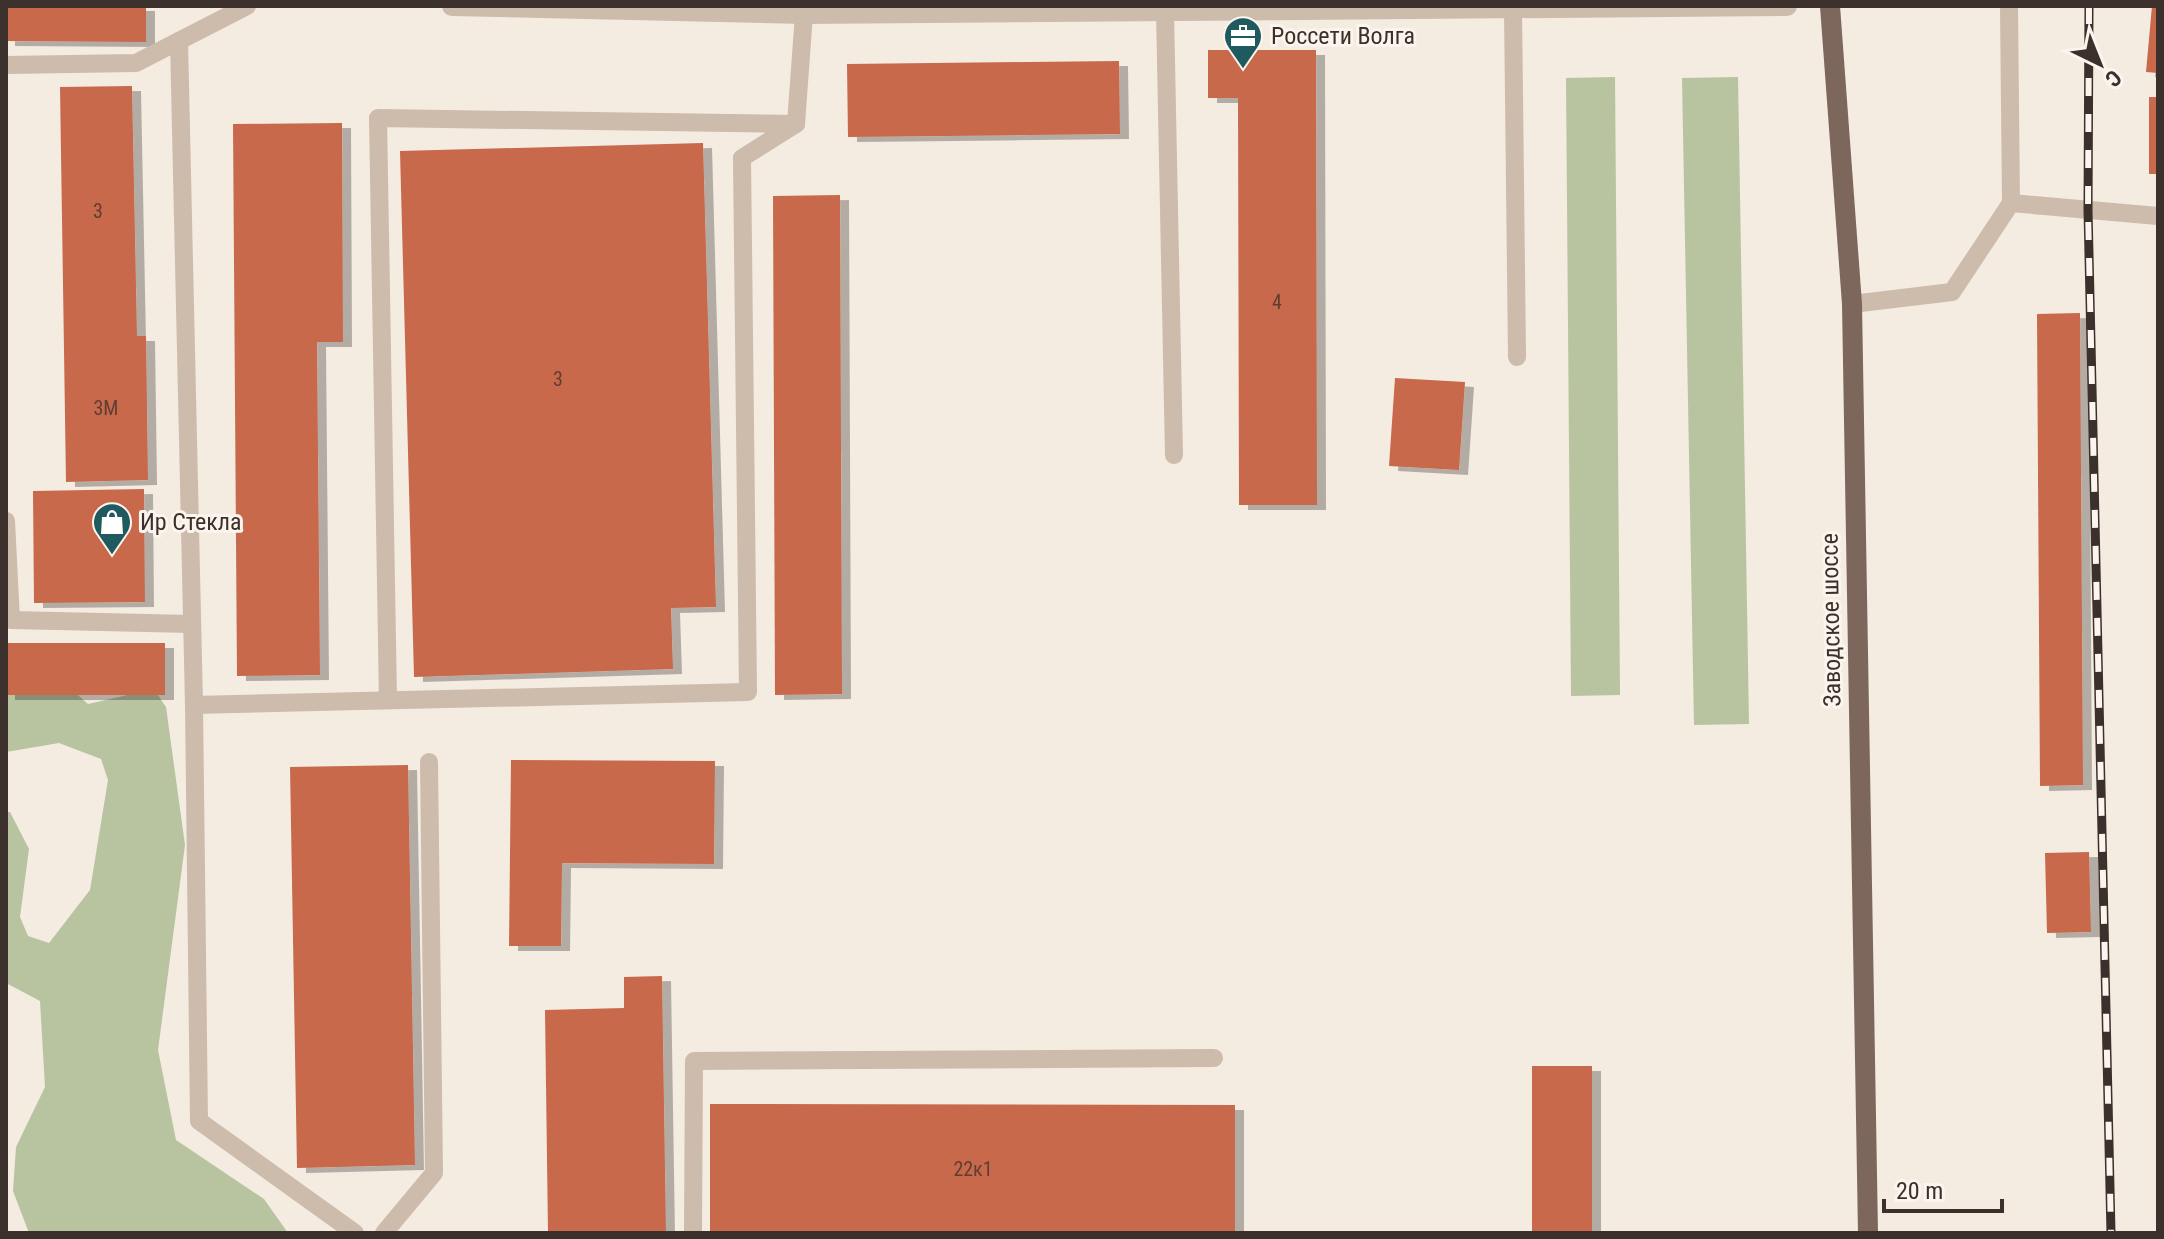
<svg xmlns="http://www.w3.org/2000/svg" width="2164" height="1239" viewBox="0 0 2164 1239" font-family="'Roboto Condensed',sans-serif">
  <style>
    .green { fill: #b8c4a0 }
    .building { fill: #c8694b; filter: url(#shadow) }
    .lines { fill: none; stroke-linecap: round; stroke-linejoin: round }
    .service { stroke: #cdbbac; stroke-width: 18 }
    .minor { stroke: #cdbbac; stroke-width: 20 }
    .primary { stroke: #7d675c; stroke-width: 20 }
    .rail-casing { stroke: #3b302b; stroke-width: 9 }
    .rail { stroke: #fbf5ee; stroke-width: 6; stroke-dasharray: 18; stroke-linecap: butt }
    .labels { text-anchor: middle; stroke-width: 6; stroke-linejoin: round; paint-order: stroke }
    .number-label { font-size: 20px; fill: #5e3e33 }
    .poi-label { font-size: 24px; fill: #3b302b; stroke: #fbf5ee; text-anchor: start }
    .street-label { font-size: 24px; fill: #3b302b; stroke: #fbf5ee }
  </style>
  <defs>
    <filter id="shadow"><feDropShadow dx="9" dy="5" stdDeviation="0" flood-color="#0004"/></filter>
  </defs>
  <rect width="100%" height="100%" fill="#f4ebe1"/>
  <g class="green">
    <path d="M1615,77L1620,695L1571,696L1566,78Z"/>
    <path d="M1738,77L1749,724L1694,725L1682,78Z"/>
    <path d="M28,651L88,704L154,689L166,707L185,845L158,1050L176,1140L264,1199L288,1233H29L13,1191L16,1147L45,1087L40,1001L6,983V812H10L29,849L20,917L28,936L49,943L90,890L108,780L101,759L59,743L6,752V652Z"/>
  </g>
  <g class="building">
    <path d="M6,6H146V42L6,41Z"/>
    <path d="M2152,6H2158V73L2146,72Z"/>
    <path d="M1208,50H1316L1317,505H1239L1238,98H1208Z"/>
    <path d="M1119,61L1120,134L848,137L847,64Z"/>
    <path d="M132,86L137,336H146L148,480L66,482L60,87Z"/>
    <rect x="2149" y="97" width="9" height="77"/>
    <path d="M342,123L343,342H317L320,675L237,676L233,124Z"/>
    <path d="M703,143L716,607L671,608L673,669L414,677L400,151Z"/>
    <path d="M840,195L842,694L775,695L773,196Z"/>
    <path d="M2080,313L2083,785L2040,786L2037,314Z"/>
    <path d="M1395,378L1465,382L1459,470L1389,466Z"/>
    <path d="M144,489L145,602L34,603L33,491Z"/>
    <rect x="6" y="643" width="159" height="52"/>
    <path d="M511,760L715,761L714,864L562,863L561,946H509Z"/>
    <path d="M408,765L415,1165L297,1168L290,767Z"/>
    <path d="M2089,852L2091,932L2047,933L2045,853Z"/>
    <path d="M662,976L666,1233H548L545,1010L624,1008V977Z"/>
    <rect x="1532" y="1066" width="60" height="167"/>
    <path d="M710,1104L1235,1105V1233H710Z"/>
  </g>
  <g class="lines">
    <g class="service">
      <path d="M2009,6L2011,203"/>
      <path d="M1513,9L1517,357"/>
      <path d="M1165,12L1174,455"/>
      <path d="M179,41L194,705L748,692L742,158L796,124L804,14"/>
      <path d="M6,65L136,63L247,6"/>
      <path d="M1852,304L1952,292L2011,203L2158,216"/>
      <path d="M6,521L11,620L192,624"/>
      <path d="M388,700L378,118L796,124"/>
      <path d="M194,705L199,1121L355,1233"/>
      <path d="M384,1233L434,1173L429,762"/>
      <path d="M693,1233L694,1061L1214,1058"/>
    </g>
    <path class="minor" d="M452,6L804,14L1787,6"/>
    <path class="primary" d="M1830,6L1852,304L1868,1233"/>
    <defs>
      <path id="rail" d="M2089,6L2088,210L2111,1233"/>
    </defs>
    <use href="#rail" class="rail-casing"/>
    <use href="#rail" class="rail"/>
  </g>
  <defs>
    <symbol id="office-pin" viewBox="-11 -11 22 30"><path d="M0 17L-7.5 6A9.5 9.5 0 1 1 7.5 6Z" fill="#1f5a5e" stroke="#fbf5ee"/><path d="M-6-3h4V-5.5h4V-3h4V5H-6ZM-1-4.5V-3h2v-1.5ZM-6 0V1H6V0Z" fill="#fff"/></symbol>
    <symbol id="shop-pin" viewBox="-11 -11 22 30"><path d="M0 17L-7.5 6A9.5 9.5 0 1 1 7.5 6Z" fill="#1f5a5e" stroke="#fbf5ee"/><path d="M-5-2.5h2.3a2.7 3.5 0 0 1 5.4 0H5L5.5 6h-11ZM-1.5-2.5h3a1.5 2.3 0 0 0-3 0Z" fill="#fff"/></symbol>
  </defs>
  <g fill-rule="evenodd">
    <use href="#office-pin" x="1221" y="14" width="44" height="60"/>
    <use href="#shop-pin" x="90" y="500" width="44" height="60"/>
  </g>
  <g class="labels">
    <g class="number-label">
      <text x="98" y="218">3</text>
      <text x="1277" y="309">4</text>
      <text x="558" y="386">3</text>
      <text x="106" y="415">3М</text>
      <text x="973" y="1176">22к1</text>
    </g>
    <g class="poi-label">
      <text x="1271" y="44">Россети Волга</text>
      <text x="140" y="530">Ир Стекла</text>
    </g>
    <g class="street-label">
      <text transform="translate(1831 620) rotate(-91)" y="8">Заводское шоссе</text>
    </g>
  </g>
  <rect width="2164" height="1239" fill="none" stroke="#3b302b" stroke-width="16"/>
  <g transform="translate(2100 64) rotate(137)" stroke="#fbf5ee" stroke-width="6" paint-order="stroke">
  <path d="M0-6L14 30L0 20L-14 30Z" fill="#3b302b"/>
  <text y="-12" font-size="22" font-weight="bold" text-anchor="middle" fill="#3b302b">С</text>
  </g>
  <path d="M1884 1199v12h118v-12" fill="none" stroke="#3b302b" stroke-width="4"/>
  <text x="1896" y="1199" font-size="24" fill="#3b302b" stroke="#fbf5ee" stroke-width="6" paint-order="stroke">20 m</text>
</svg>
